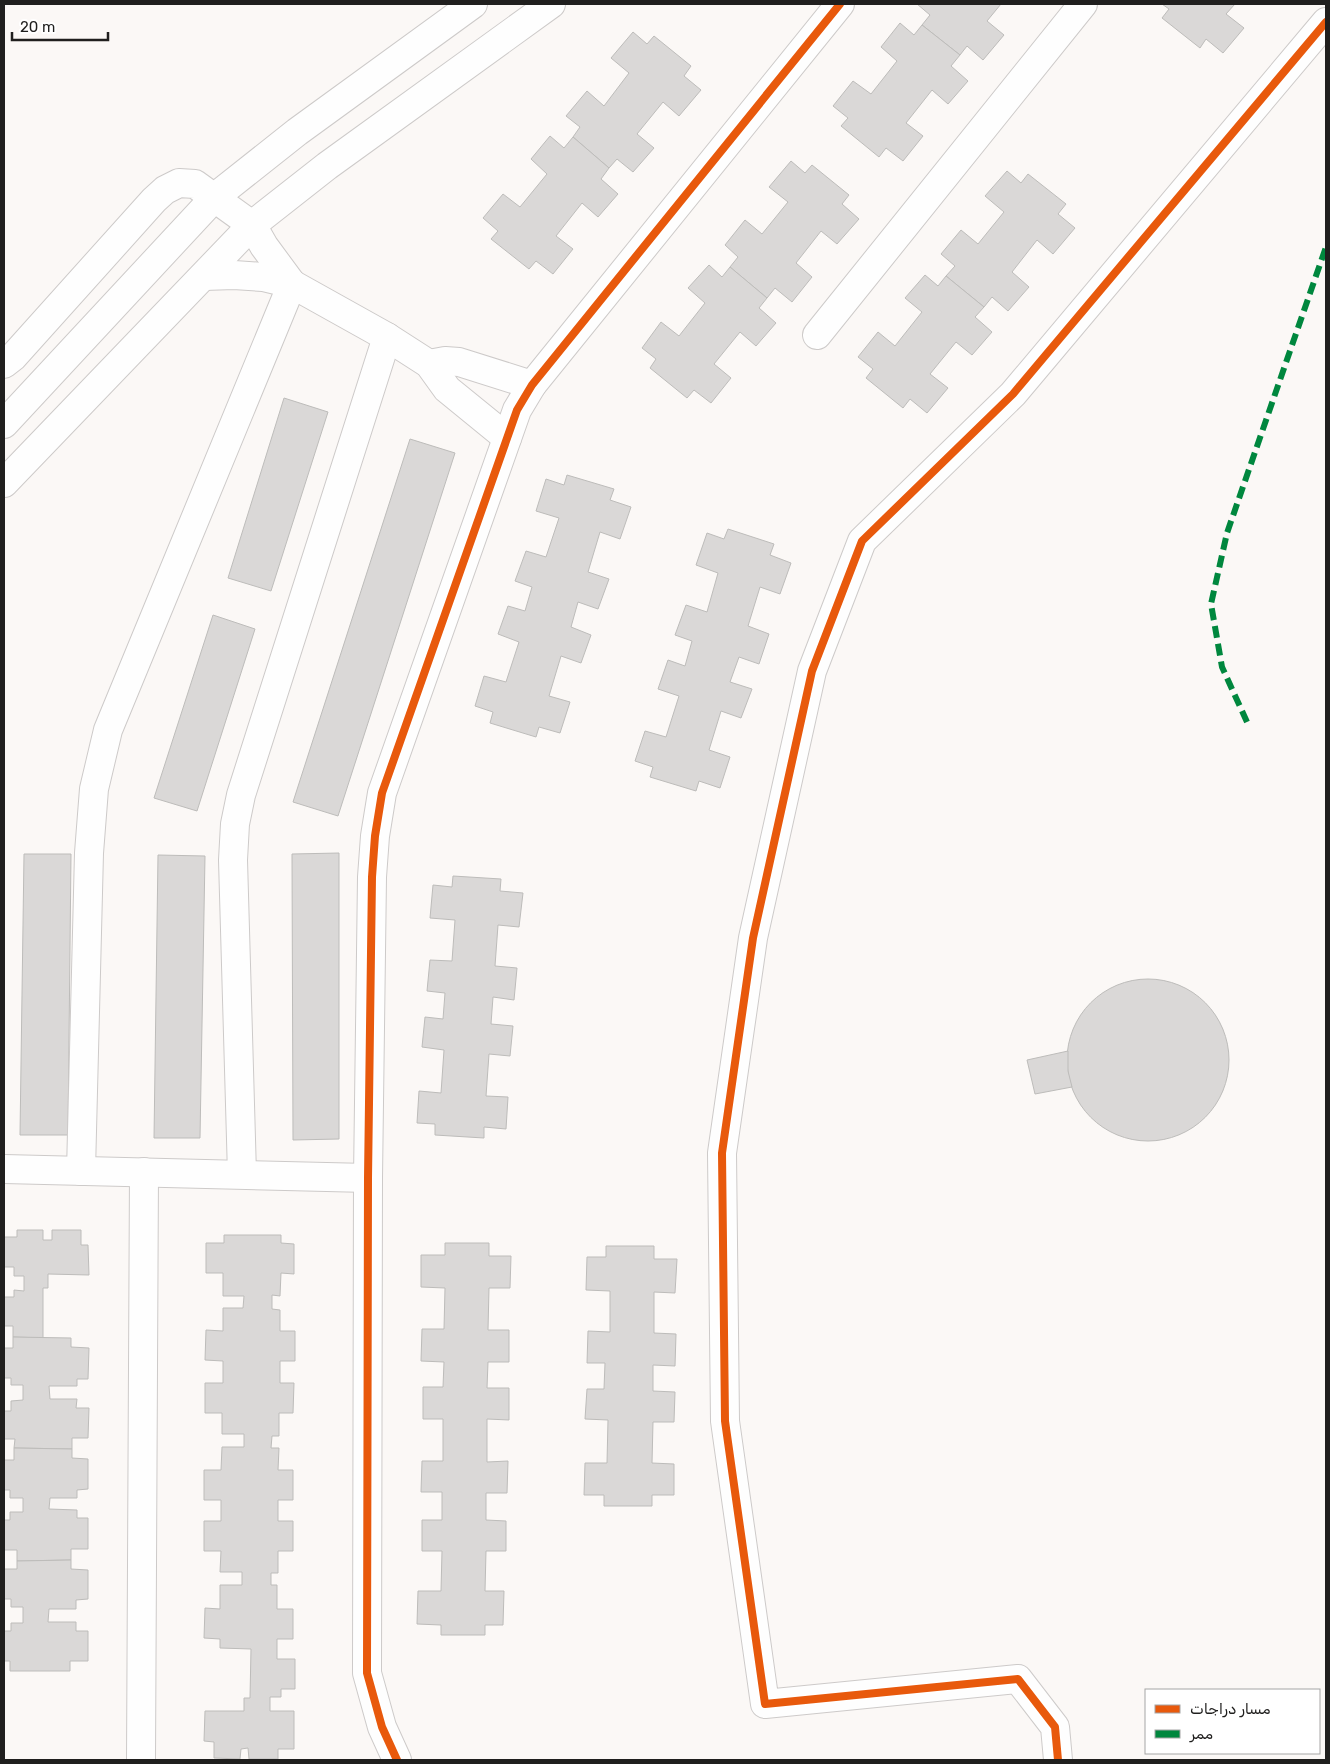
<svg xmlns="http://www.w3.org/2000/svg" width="1330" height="1764" viewBox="0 0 1330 1764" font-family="Rubik,Vazirmatn,sans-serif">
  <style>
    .building { fill: #dad8d7; stroke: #bdbcba }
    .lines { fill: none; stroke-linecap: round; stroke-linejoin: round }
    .minor-casing { stroke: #cdcac9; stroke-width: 30 }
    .minor { stroke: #fefefe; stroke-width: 28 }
    .quiet { stroke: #00873e; stroke-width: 6; stroke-dasharray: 12 6; stroke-linecap: butt }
    .cycleway-casing { stroke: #fff; stroke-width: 11 }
    .cycleway { stroke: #e8590c; stroke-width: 8 }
  </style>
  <rect width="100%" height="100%" fill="#fbf8f6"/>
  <g class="building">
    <path d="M917,4H1001L987,21L1004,35L983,60L967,46L960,55L922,25L930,15Z"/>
    <path d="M1162,4H1235L1226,14L1244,28L1223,53L1206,39L1200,48L1162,18L1169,9Z"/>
    <path d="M900,23L914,35L922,25L960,55L951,66L968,81L948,104L932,90L906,123L923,136L903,161L886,148L879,157L841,126L848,118L833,106L853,81L871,94L897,61L881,47Z"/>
    <path d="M633,32L647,44L654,36L691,66L684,76L701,90L679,116L663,102L637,134L654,148L633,172L617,159L609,168L573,137L580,127L566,116L587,91L604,106L629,73L611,58Z"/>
    <path d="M550,136L564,148L573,137L609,168L601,179L618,194L598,217L582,203L556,236L573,249L553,274L536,261L529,269L491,239L498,231L483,218L503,194L520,207L547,174L531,159Z"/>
    <path d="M791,161L805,173L812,165L849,195L842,204L859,219L837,244L821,231L796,263L812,277L792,302L775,288L767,298L730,267L738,257L725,245L745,220L762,234L788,202L769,187Z"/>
    <path d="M1007,171L1021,183L1028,174L1066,204L1058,214L1075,228L1053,254L1037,240L1012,272L1029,287L1008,311L992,297L984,307L946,276L955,266L941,254L961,230L978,244L1004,212L985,196Z"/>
    <path d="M709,265L722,277L730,267L767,298L759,308L776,323L756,346L740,332L714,364L731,378L711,403L694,390L687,398L650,368L656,359L642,348L661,322L679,336L705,303L688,288Z"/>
    <path d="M925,275L938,286L946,276L984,307L975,317L992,332L972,355L956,342L930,374L948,388L927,413L910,399L903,408L866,378L873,369L858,357L878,332L895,346L922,312L905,298Z"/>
    <path d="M284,398L328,412L271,591L228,578Z"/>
    <path d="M410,439L455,453L338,816L293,802Z"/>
    <path d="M567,475L614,489L610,500L631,507L620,539L600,532L588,572L609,579L598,609L578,602L571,627L591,635L581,663L561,656L549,696L570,702L560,733L539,727L536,737L490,723L493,712L475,706L484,676L506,682L519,642L498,634L508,606L525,611L532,587L515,581L526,551L546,557L559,518L536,511L546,479L564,485Z"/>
    <path d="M728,529L774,544L770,555L791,563L780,594L760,587L748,626L769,634L759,664L739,657L730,682L752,689L741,718L721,711L709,750L730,757L720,788L699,781L696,791L650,777L653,767L635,761L645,731L666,737L679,696L658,689L668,660L685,666L692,641L675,635L686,605L707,612L718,573L696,565L707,533L724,539Z"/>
    <path d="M213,615L255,629L197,811L154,798Z"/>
    <path d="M339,853V1139L293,1140L292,854Z"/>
    <path d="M24,854H71L68,1135H20Z"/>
    <path d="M158,855L205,856L200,1138H154Z"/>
    <path d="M453,876L501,879L500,891L523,893L519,927L498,925L495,966L517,968L514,1000L493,997L491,1024L513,1026L510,1056L489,1054L486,1096L508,1097L506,1129L484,1127V1138L435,1135V1124L417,1123L419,1091L441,1093L444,1050L422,1047L425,1017L443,1019L445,993L427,991L430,960L452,961L455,920L430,918L433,885L452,887Z"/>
    <circle cx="1148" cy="1060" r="81"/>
    <path d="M1068,1051V1071L1072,1087L1035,1094L1027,1060Z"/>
    <path d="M17,1230H43V1240H52V1230H81V1245H88L89,1275L48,1274V1288H43V1338L13,1337V1326H4V1297H14V1290L24,1291V1276H14V1267H4V1237H17Z"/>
    <path d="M224,1235H281V1243L294,1244V1274L281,1273L280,1296L272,1295V1309L280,1310V1331H295V1361H280V1383H294L293,1413H279V1436H272L271,1448H279L278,1470H293V1500H278V1521H293V1551H278V1573H271V1585H277V1609H293V1639H277V1659H295V1689H281V1697H270V1711H294V1749H278V1759H249L248,1748L241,1749L240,1759L214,1758V1742L204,1741L205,1711H244V1698H250L251,1649L220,1648V1639L204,1638L205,1608L220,1609V1585H242V1572H220L221,1551H204V1521H221V1500H204V1470H221L222,1447H244V1434H222V1413H205V1383H223V1361L205,1360L206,1330L223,1331V1308H243L244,1296H223V1273H206V1243H224Z"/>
    <path d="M445,1243H489V1256H511L510,1288H489L488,1330H509V1362H488L487,1388H509V1420L487,1419V1462L508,1461L507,1493H486V1520L506,1521V1551H486L485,1591H504L503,1625H485V1635H441V1625L417,1624L418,1591H441L442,1551H422V1520H442V1492H421L422,1461H443V1419H423V1387H443L444,1362L421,1361L422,1329H444L445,1288L421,1287V1255H445Z"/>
    <path d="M606,1246H654V1259H677L675,1293L654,1292V1333L676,1334L675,1366L653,1365V1391L675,1392L674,1422H653L652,1463L674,1464V1495H652V1506H604V1495H584L585,1463H607L608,1420L585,1419L587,1389H604L605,1363H587L588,1331L610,1332V1291L586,1290L587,1257H606Z"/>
    <path d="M13,1337L71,1338V1347L89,1348L88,1379H77V1386H49L50,1399H77L76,1408H89L88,1438H72V1449L14,1448L15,1439H4V1411H11V1401L23,1400V1385H11V1378H4V1348H13Z"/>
    <path d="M14,1448L72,1449V1458L88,1459V1489L77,1490V1498H50L49,1509L77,1510V1518H88V1549H71V1560L17,1561V1550H4V1520H10V1512H23V1498H10V1490H4V1460H14Z"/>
    <path d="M71,1560V1569L88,1570V1599L76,1600V1609H49L48,1622H76V1631H88V1661H70V1671H10V1661H4V1631H11V1623H23V1607H11V1599H4V1569H17V1561Z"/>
  </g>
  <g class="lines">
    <defs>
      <g id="minor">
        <path d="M204,276L234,275L263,277L292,284L387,337L429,364L447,389L507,438"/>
        <path d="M817,335L1083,4"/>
        <path d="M4,364L13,357L154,200L165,190L179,183L195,184L252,225L264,246L292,284"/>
        <path d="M429,364L445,361L459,362L532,385"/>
        <path d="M4,424L215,197L297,132L473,4"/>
        <path d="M4,483L252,225L327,166L551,4"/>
        <path d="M4,1169L368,1178"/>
        <path d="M81,1171L89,853L94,789L108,730L292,284"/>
        <path d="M242,1174L233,860L235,824L241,795L387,337"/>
        <path d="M141,1760L144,1172"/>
        <path d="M397,1760L382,1727L367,1673L368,1178L372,877L375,836L382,793L517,410L532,385L840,4"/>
        <path d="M1058,1760L1055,1727L1018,1679L765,1704L725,1421L722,1153L753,938L812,671L862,541L1013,394L1326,22"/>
      </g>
    </defs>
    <use href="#minor" class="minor-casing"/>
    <use href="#minor" class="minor"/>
    <path class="quiet" d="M1247,722L1222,667L1211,604L1227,533L1326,247"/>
    <defs>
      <g id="cycleway">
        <path d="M397,1760L382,1727L367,1673L368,1178L372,877L375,836L382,793L517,410L532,385L840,4"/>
        <path d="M1058,1760L1055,1727L1018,1679L765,1704L725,1421L722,1153L753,938L812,671L862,541L1013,394L1326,22"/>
      </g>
    </defs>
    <use href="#cycleway" class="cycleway-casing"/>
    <use href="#cycleway" class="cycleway"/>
  </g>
  <rect width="1330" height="1764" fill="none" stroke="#201f1e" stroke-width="10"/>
  <rect x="1145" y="1689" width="175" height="65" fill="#ffffff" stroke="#a6a5a5"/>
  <rect x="1155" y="1705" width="25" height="8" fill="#e8590c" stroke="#a6a5a5"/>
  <text x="1190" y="1714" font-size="15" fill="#201f1e">مسار دراجات</text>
  <rect x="1155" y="1730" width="25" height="8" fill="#00873e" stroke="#a6a5a5"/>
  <text x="1190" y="1739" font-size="15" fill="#201f1e">ممر</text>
  <path d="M12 32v8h96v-8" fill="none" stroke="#201f1e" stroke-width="2.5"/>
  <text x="20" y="32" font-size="15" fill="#201f1e" stroke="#ffffff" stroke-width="4" paint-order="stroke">20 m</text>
</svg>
